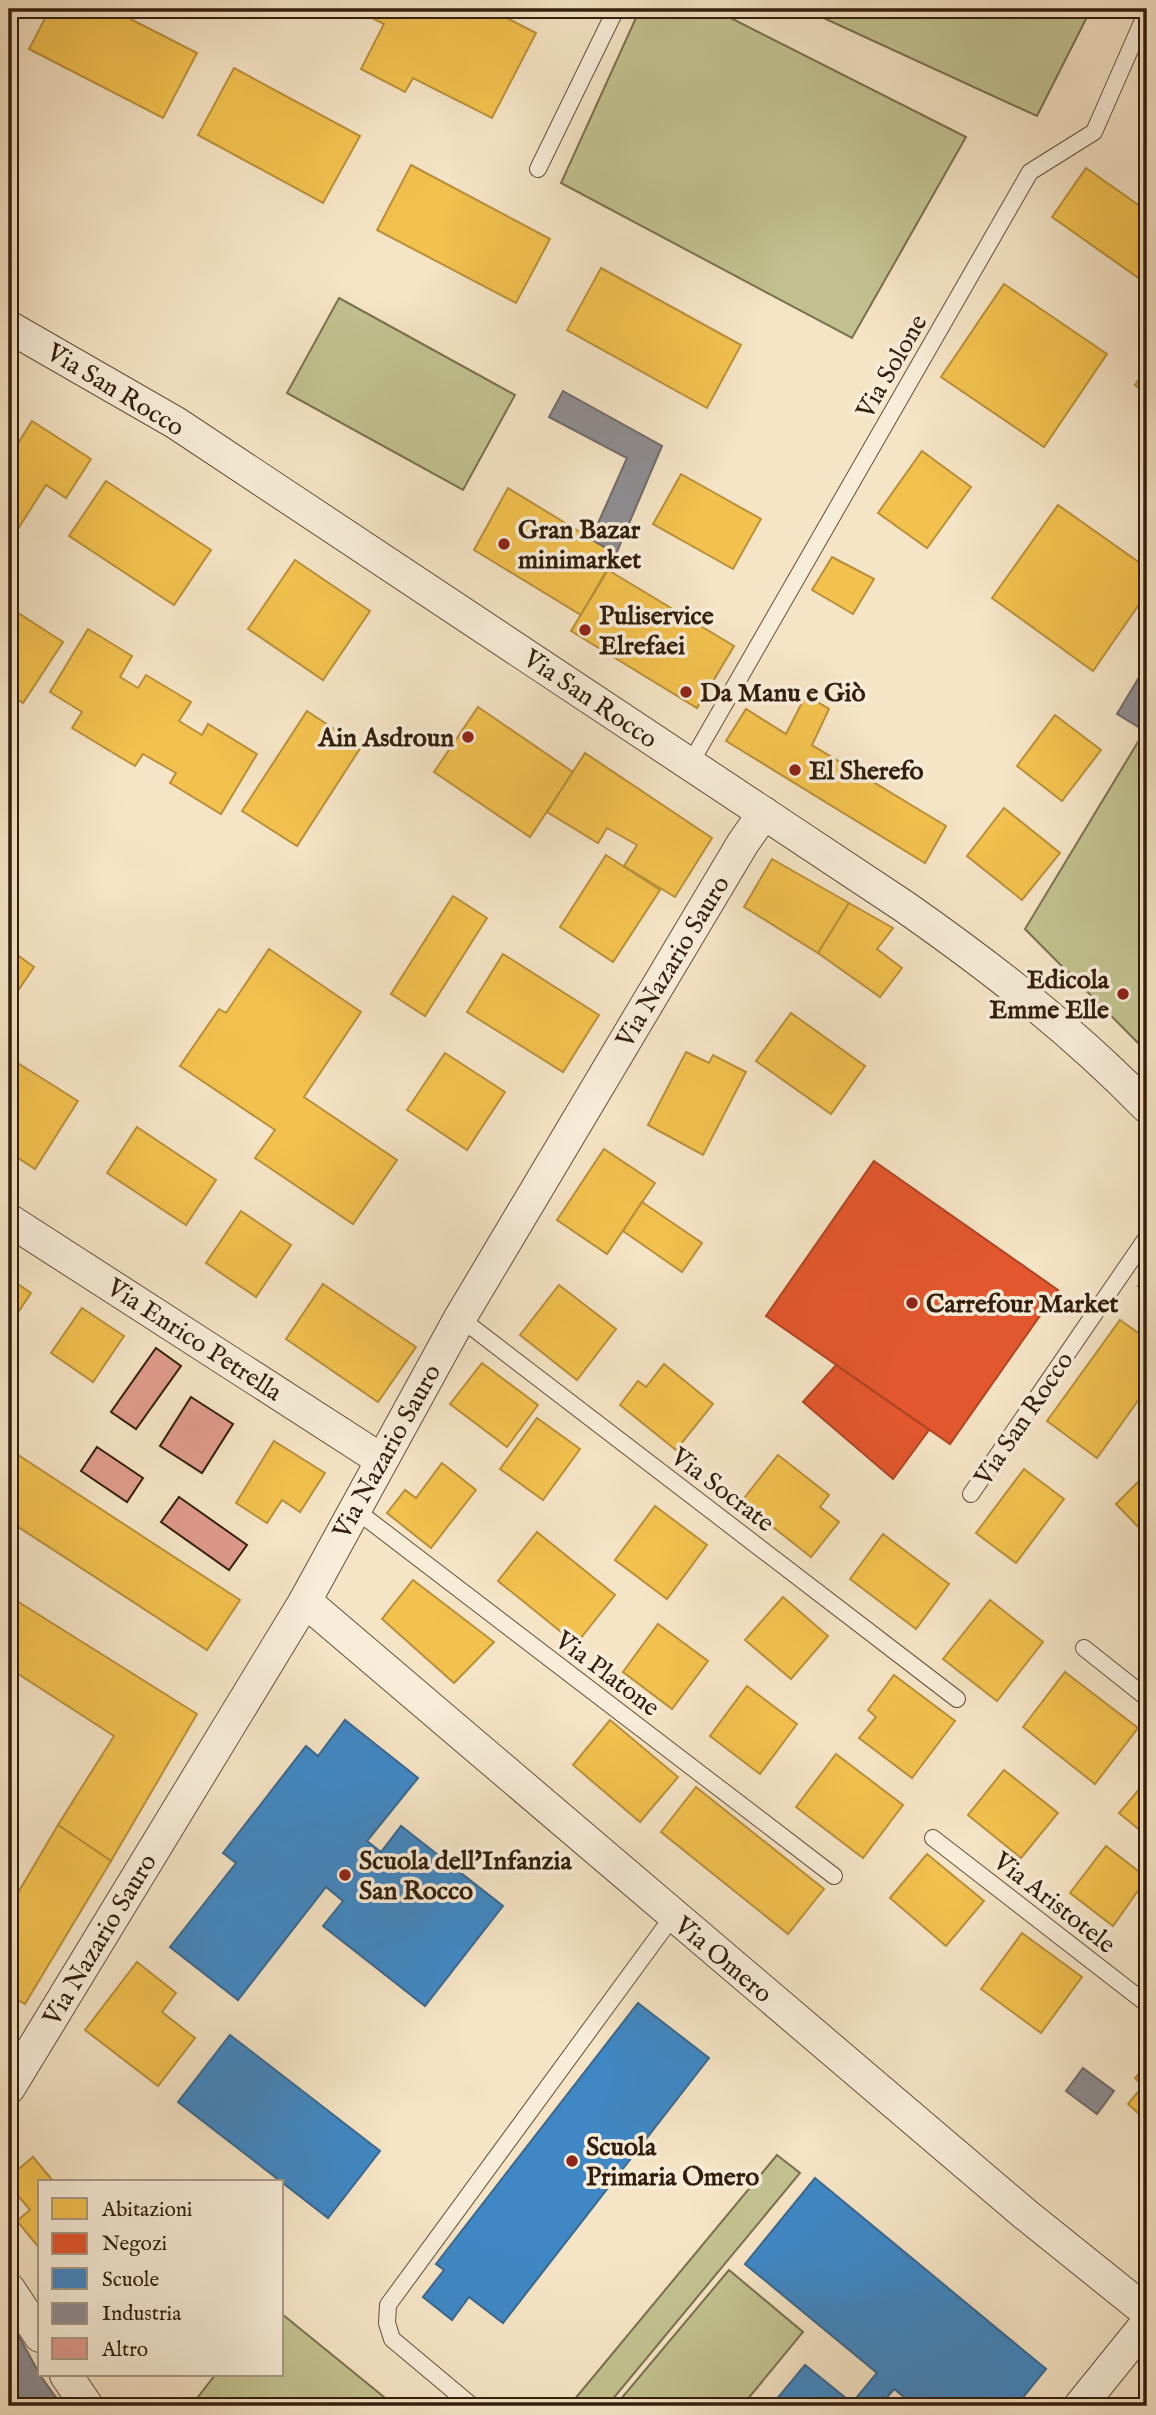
<svg xmlns="http://www.w3.org/2000/svg" width="1156" height="2415" viewBox="0 0 1156 2415" font-family="'IM FELL English',serif">
  <style>
    .green { fill: #c2c290; stroke: #7a704e; stroke-width: 2 }
    .homes { fill: #f2c14e; stroke: #b9903a; stroke-width: 2 }
    .shops { fill: #e4572e; stroke: #af4624; stroke-width: 2 }
    .schools { fill: #3f88c5; stroke: #3b688e; stroke-width: 2 }
    .industry { fill: #8d8d92; stroke: #726c6a; stroke-width: 2 }
    .building { fill: #e09b8d; stroke: #331e0d; stroke-width: 2 }
    .lines { fill: none; stroke-linecap: round; stroke-linejoin: round }
    .service-casing { stroke: #64503b; stroke-width: 18 }
    .minor-casing { stroke: #64503b; stroke-width: 34 }
    .service { stroke: #f8edd9; stroke-width: 16 }
    .minor { stroke: #f8edd9; stroke-width: 32 }
    .poi-dot { fill: #8f2418; stroke: #f8edd9; stroke-width: 2.5 }
    .labels { text-anchor: middle; stroke-width: 7; stroke-linejoin: round; paint-order: stroke }
    .street-label { font-size: 26px; fill: #331e0d; stroke: #f8edd9 }
    .poi-label { font-size: 26px; font-weight: bold; fill: #331e0d; stroke: #f8edd9; text-anchor: start }
  </style>
  <rect width="100%" height="100%" fill="#f5e4c5"/>
  <filter id="stains"><feTurbulence type="fractalNoise" baseFrequency=".00286" numOctaves="4"/><feColorMatrix values="0 0 0 0 .2 0 0 0 0 .09 0 0 0 0 .02 0 0 0 .5 -.17"/></filter>
  <radialGradient id="worn" r=".72"><stop offset=".6" stop-color="#630" stop-opacity="0"/><stop offset="1" stop-color="#630" stop-opacity=".3"/></radialGradient>
  <g class="green">
    <path d="M640,9H713L966,137L852,338L561,183Z"/>
    <path d="M804,9H1091L1037,116Z"/>
    <path d="M339,298L515,395L463,490L287,393Z"/>
    <path d="M1147,727V1052L1025,929Z"/>
    <path d="M777,2155L800,2173L607,2406H569Z"/>
    <path d="M729,2270L803,2332L742,2406H615Z"/>
    <path d="M282,2314L395,2406H191L215,2375H282Z"/>
  </g>
  <g class="homes">
    <path d="M50,9H111L197,53L163,118L29,49Z"/>
    <path d="M355,9H489L536,33L492,118L413,78L405,92L361,69L384,24Z"/>
    <path d="M234,68L360,136L323,203L198,135Z"/>
    <path d="M411,165L550,239L516,303L377,230Z"/>
    <path d="M1086,168L1147,211V284L1052,217Z"/>
    <path d="M601,268L741,345L707,408L567,330Z"/>
    <path d="M1004,284L1107,354L1044,447L941,377Z"/>
    <path d="M1147,368V394L1135,385Z"/>
    <path d="M32,421L91,459L66,498L46,485L9,543V458Z"/>
    <path d="M922,451L971,487L927,548L878,513Z"/>
    <path d="M681,474L761,519L733,569L653,524Z"/>
    <path d="M106,481L211,550L174,605L69,536Z"/>
    <path d="M508,488L616,554L581,615L474,550Z"/>
    <path d="M1058,505L1147,568V593L1093,671L992,598Z"/>
    <path d="M832,557L874,579L853,614L812,590Z"/>
    <path d="M295,560L370,611L323,680L248,629Z"/>
    <path d="M608,570L734,646L697,708L571,631Z"/>
    <path d="M9,607L63,642L23,703L9,693Z"/>
    <path d="M88,629L132,656L120,677L138,688L146,675L191,702L179,721L202,735L208,724L257,754L221,814L170,783L176,773L143,754L135,766L72,728L82,712L50,692Z"/>
    <path d="M806,695L829,709L812,745L946,826L925,863L726,741L746,709L786,734Z"/>
    <path d="M478,707L573,772L530,837L434,772Z"/>
    <path d="M307,711L361,747L297,846L242,811Z"/>
    <path d="M1055,715L1101,750L1062,801L1017,766Z"/>
    <path d="M9,746L18,752L9,767Z"/>
    <path d="M585,753L712,838L675,897L624,866L637,845L607,828L598,843L547,812Z"/>
    <path d="M1004,808L1060,853L1022,900L967,856Z"/>
    <path d="M606,855L660,890L613,962L560,927Z"/>
    <path d="M772,859L849,903L818,953L744,907Z"/>
    <path d="M453,896L487,918L425,1016L391,994Z"/>
    <path d="M849,903L893,928L877,949L902,968L880,997L818,953Z"/>
    <path d="M9,949L34,967L9,1004Z"/>
    <path d="M269,949L361,1012L304,1097L397,1160L353,1224L255,1158L275,1130L180,1066L219,1009L226,1013Z"/>
    <path d="M503,954L599,1015L563,1072L467,1012Z"/>
    <path d="M791,1013L865,1066L831,1114L756,1061Z"/>
    <path d="M686,1052L709,1063L713,1055L746,1072L703,1155L648,1125Z"/>
    <path d="M445,1053L505,1092L467,1150L407,1110Z"/>
    <path d="M16,1062L78,1101L35,1169L9,1152V1074Z"/>
    <path d="M137,1127L216,1180L186,1225L107,1173Z"/>
    <path d="M604,1149L655,1183L607,1254L557,1220Z"/>
    <path d="M642,1202L702,1243L682,1272L623,1231Z"/>
    <path d="M241,1211L291,1245L256,1297L206,1263Z"/>
    <path d="M1147,1273V1293L1138,1286Z"/>
    <path d="M9,1278L31,1293L9,1326Z"/>
    <path d="M323,1284L416,1347L378,1402L286,1339Z"/>
    <path d="M559,1285L616,1329L577,1380L520,1335Z"/>
    <path d="M82,1308L124,1336L93,1382L51,1353Z"/>
    <path d="M1120,1320L1147,1339V1388L1097,1458L1047,1421Z"/>
    <path d="M482,1363L538,1405L507,1447L450,1404Z"/>
    <path d="M664,1364L713,1404L676,1450L620,1405L638,1381L646,1387Z"/>
    <path d="M537,1418L580,1449L543,1500L500,1469Z"/>
    <path d="M274,1441L325,1473L300,1512L282,1500L267,1523L236,1503Z"/>
    <path d="M9,1449L240,1600L207,1650L9,1521Z"/>
    <path d="M778,1455L829,1495L820,1507L839,1522L811,1557L741,1502Z"/>
    <path d="M442,1463L476,1490L431,1548L387,1513L405,1490L416,1498Z"/>
    <path d="M1024,1469L1064,1499L1016,1563L976,1533Z"/>
    <path d="M1147,1473V1536L1116,1504Z"/>
    <path d="M655,1506L707,1545L667,1599L615,1560Z"/>
    <path d="M537,1532L615,1595L576,1644L498,1581Z"/>
    <path d="M883,1534L949,1584L916,1629L850,1579Z"/>
    <path d="M413,1580L494,1642L454,1683L382,1619Z"/>
    <path d="M9,1596L197,1714L111,1861L58,1825L114,1736L9,1668Z"/>
    <path d="M783,1597L828,1636L791,1679L745,1640Z"/>
    <path d="M990,1600L1043,1642L997,1701L943,1659Z"/>
    <path d="M658,1624L708,1661L672,1709L623,1672Z"/>
    <path d="M1065,1672L1138,1728L1095,1784L1023,1727Z"/>
    <path d="M894,1675L955,1721L912,1778L859,1738L876,1717L868,1710Z"/>
    <path d="M747,1686L797,1724L760,1774L710,1736Z"/>
    <path d="M610,1720L678,1777L640,1822L573,1765Z"/>
    <path d="M836,1754L903,1805L863,1858L796,1807Z"/>
    <path d="M1004,1770L1058,1813L1021,1858L968,1815Z"/>
    <path d="M1147,1780V1836L1119,1813Z"/>
    <path d="M696,1787L824,1889L788,1934L661,1832Z"/>
    <path d="M58,1825L111,1861L25,2004L9,1995V1908Z"/>
    <path d="M1106,1846L1147,1878L1113,1926L1070,1893Z"/>
    <path d="M927,1854L984,1901L946,1946L890,1898Z"/>
    <path d="M1022,1933L1082,1977L1041,2033L981,1989Z"/>
    <path d="M137,1962L176,1993L162,2012L195,2038L158,2086L85,2030Z"/>
    <path d="M1147,2065V2121L1128,2104L1143,2086L1135,2078Z"/>
    <path d="M33,2157L54,2182H40V2249L17,2221L30,2210L9,2185V2177Z"/>
  </g>
  <g class="shops">
    <path d="M874,1161L1058,1290L950,1444L766,1316Z"/>
    <path d="M836,1365L929,1430L893,1479L803,1402Z"/>
  </g>
  <g class="schools">
    <path d="M345,1720L418,1778L367,1841L381,1852L401,1826L503,1906L425,2006L323,1926L343,1901L326,1887L238,2000L170,1947L236,1863L223,1853L306,1746L318,1756Z"/>
    <path d="M638,2003L709,2058L503,2323L469,2297L452,2320L423,2297L444,2270L436,2264Z"/>
    <path d="M230,2035L380,2151L328,2218L178,2102Z"/>
    <path d="M815,2178L1046,2369L1016,2406H915L894,2389L880,2406H771L805,2365L852,2403L877,2373L745,2264Z"/>
  </g>
  <g class="industry">
    <path d="M563,391L662,446L616,554L591,539L627,458L549,417Z"/>
    <path d="M1147,664V727L1145,731L1117,714Z"/>
    <path d="M1083,2068L1114,2091L1097,2114L1066,2091Z"/>
    <path d="M9,2318L40,2375L62,2406H9Z"/>
  </g>
  <g class="building">
    <path d="M156,1348L181,1366L136,1429L111,1412Z"/>
    <path d="M191,1397L233,1424L202,1473L160,1446Z"/>
    <path d="M97,1447L143,1478L127,1502L81,1471Z"/>
    <path d="M179,1497L247,1545L229,1570L161,1522Z"/>
  </g>
  <g class="lines">
    <defs>
      <g id="service">
        <path d="M538,169L616,9"/>
        <path d="M690,764L1030,172L1094,132L1147,11"/>
        <path d="M460,1318L957,1699"/>
        <path d="M971,1494L1147,1237"/>
        <path d="M353,1508L834,1876"/>
        <path d="M1084,1648L1147,1698"/>
        <path d="M933,1838L1147,2004"/>
        <path d="M472,2406L392,2339L387,2323L388,2305L673,1916"/>
      </g>
      <g id="minor">
        <path d="M9,327L176,423L905,907C992,968 1073,1031 1147,1107"/>
        <path d="M9,1220L380,1459"/>
        <path d="M305,1601L1025,2214L1147,2312"/>
        <path d="M9,2088L305,1601L460,1318L743,843L764,813"/>
        <path d="M9,2289L40,2336"/>
        <path d="M66,2375L87,2406"/>
        <path d="M1080,2406L1147,2323"/>
      </g>
    </defs>
    <use href="#service" class="service-casing"/>
    <use href="#minor" class="minor-casing"/>
    <use href="#service" class="service"/>
    <use href="#minor" class="minor"/>
  </g>
  <g class="poi-dot">
    <circle cx="504" cy="544" r="7"/>
    <circle cx="585" cy="630" r="7"/>
    <circle cx="686" cy="692" r="7"/>
    <circle cx="468" cy="737" r="7"/>
    <circle cx="795" cy="770" r="7"/>
    <circle cx="1123" cy="994" r="7"/>
    <circle cx="912" cy="1303" r="7"/>
    <circle cx="345" cy="1875" r="7"/>
    <circle cx="572" cy="2161" r="7"/>
  </g>
  <g class="labels">
    <g class="street-label">
      <text transform="translate(891 366) rotate(-60)" y="9">Via Solone</text>
      <text transform="translate(116 389) rotate(31)" y="9">Via San Rocco</text>
      <text transform="translate(591 698) rotate(34)" y="9">Via San Rocco</text>
      <text transform="translate(672 961) rotate(-59)" y="9">Via Nazario Sauro</text>
      <text transform="translate(195 1339) rotate(33)" y="9">Via Enrico Petrella</text>
      <text transform="translate(1023 1418) rotate(-56)" y="9">Via San Rocco</text>
      <text transform="translate(386 1451) rotate(-61)" y="9">Via Nazario Sauro</text>
      <text transform="translate(723 1489) rotate(37)" y="9">Via Socrate</text>
      <text transform="translate(608 1673) rotate(37)" y="9">Via Platone</text>
      <text transform="translate(1055 1902) rotate(38)" y="9">Via Aristotele</text>
      <text transform="translate(99 1939) rotate(-59)" y="9">Via Nazario Sauro</text>
      <text transform="translate(724 1959) rotate(40)" y="9">Via Omero</text>
    </g>
    <g class="poi-label">
      <text x="518" y="538">Gran Bazar<tspan x="518" dy="30">minimarket</tspan></text>
      <text x="599" y="624">Puliservice<tspan x="599" dy="30">Elrefaei</tspan></text>
      <text x="700" y="701">Da Manu e Giò</text>
      <text x="454" y="746" text-anchor="end">Ain Asdroun</text>
      <text x="809" y="779">El Sherefo</text>
      <text x="1109" y="988" text-anchor="end">Edicola<tspan x="1109" dy="30">Emme Elle</tspan></text>
      <text x="926" y="1312">Carrefour Market</text>
      <text x="359" y="1869">Scuola dell'Infanzia<tspan x="359" dy="30">San Rocco</tspan></text>
      <text x="586" y="2155">Scuola<tspan x="586" dy="30">Primaria Omero</tspan></text>
    </g>
  </g>
  <rect width="1156" height="2415" fill="none" stroke="#f5e4c5" stroke-width="35"/>
  <rect x="10" y="10" width="1135" height="2394" fill="none" stroke="#331e0d" stroke-width="3.5"/>
  <rect x="18" y="18" width="1121" height="2380" fill="none" stroke="#331e0d" stroke-width="2"/>
  <rect x="38" y="2180" width="245" height="196" fill="#f8edd9" stroke="#a99a87" stroke-width="2"/>
  <rect x="52" y="2198" width="35" height="21" fill="#f2c14e" stroke="#a99a87" stroke-width="2"/>
  <text x="102" y="2216" font-size="21" fill="#331e0d">Abitazioni</text>
  <rect x="52" y="2233" width="35" height="21" fill="#e4572e" stroke="#a99a87" stroke-width="2"/>
  <text x="102" y="2250" font-size="21" fill="#331e0d">Negozi</text>
  <rect x="52" y="2268" width="35" height="21" fill="#3f88c5" stroke="#a99a87" stroke-width="2"/>
  <text x="102" y="2286" font-size="21" fill="#331e0d">Scuole</text>
  <rect x="52" y="2303" width="35" height="21" fill="#8d8d92" stroke="#a99a87" stroke-width="2"/>
  <text x="102" y="2320" font-size="21" fill="#331e0d">Industria</text>
  <rect x="52" y="2338" width="35" height="21" fill="#e09b8d" stroke="#a99a87" stroke-width="2"/>
  <text x="102" y="2356" font-size="21" fill="#331e0d">Altro</text>
  <rect width="100%" height="100%" filter="url(#stains)"/>
  <rect width="100%" height="100%" fill="url(#worn)"/>
</svg>
